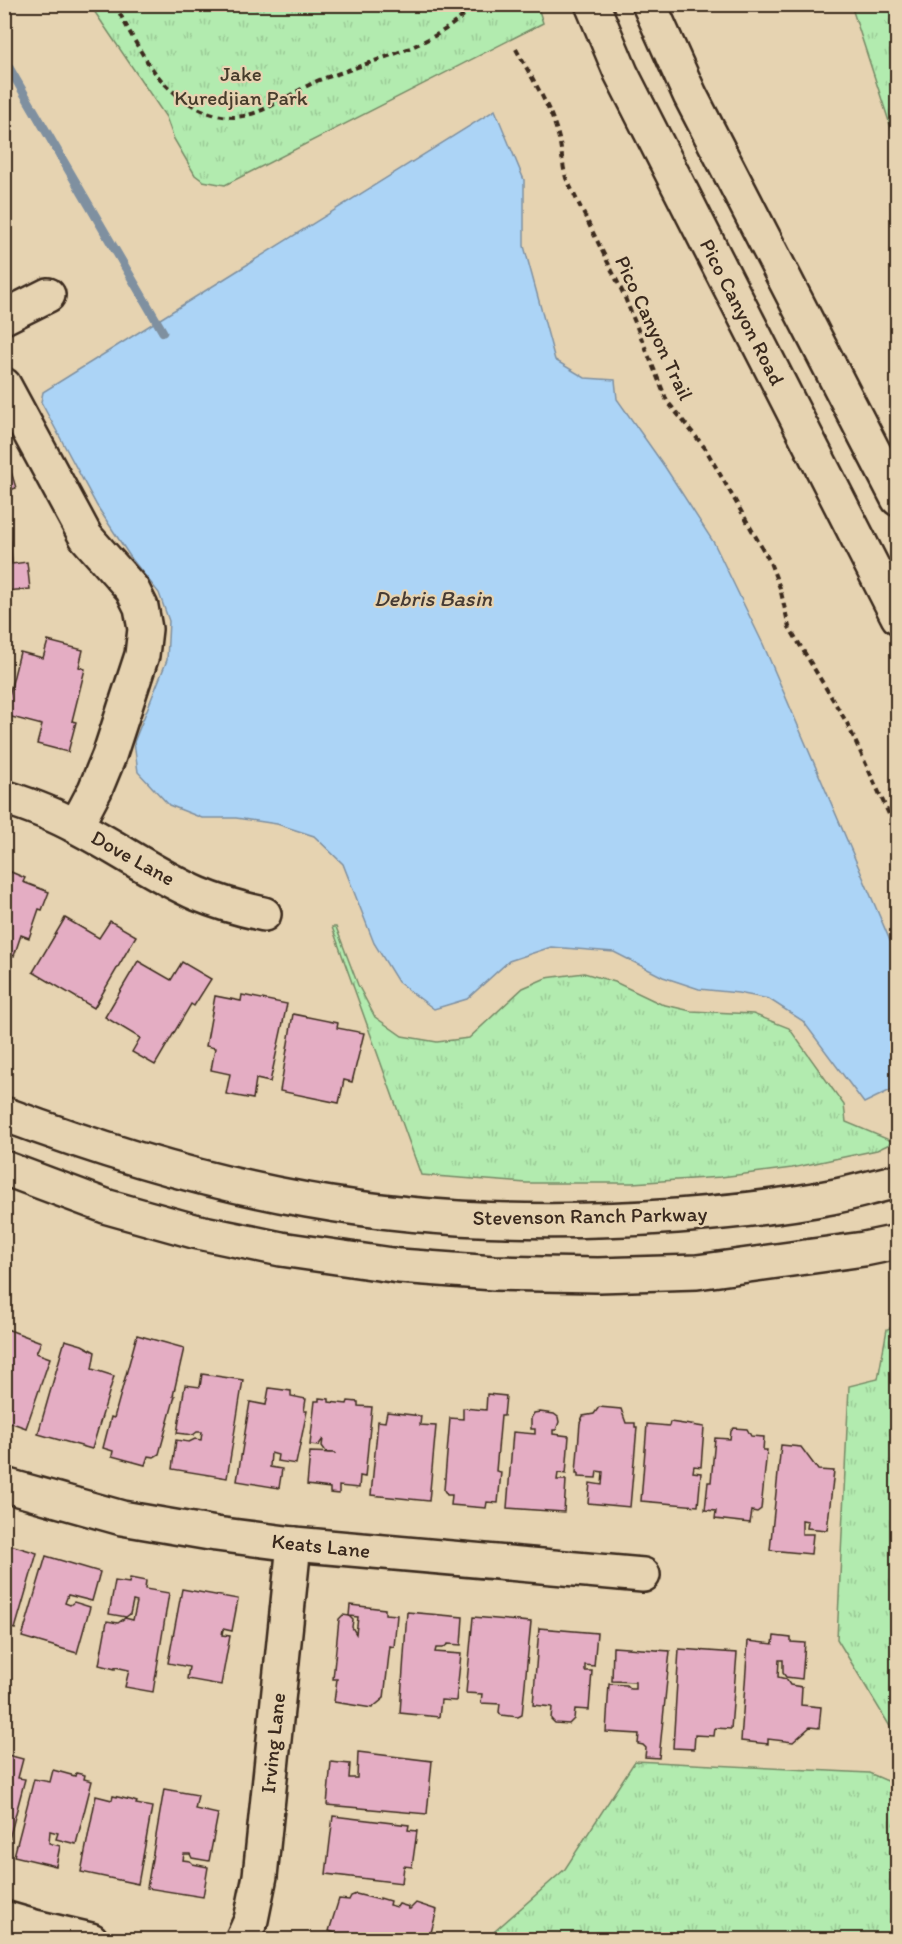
<svg xmlns="http://www.w3.org/2000/svg" width="902" height="1944" viewBox="0 0 902 1944" font-family="Itim,sans-serif">
  <style>
    .grass { fill: url(#grass-tufts); stroke: #768a66; stroke-width: 1.5 }
    .water { fill: #acd4f6; stroke: #7f90a0; stroke-width: 1.5 }
    .lines { fill: none; stroke-linecap: round; stroke-linejoin: round }
    .stream { stroke: #7f90a0; stroke-width: 9 }
    .building { fill: #e4adc3; stroke: #3b2a1e; stroke-width: 1.5; fill-rule: evenodd }
    .minor-casing { stroke: #3b2a1e; stroke-width: 38 }
    .major-casing { stroke: #3b2a1e; stroke-width: 38 }
    .path { stroke: #3b2a1e; stroke-width: 4; stroke-dasharray: 6 4.5; stroke-linecap: butt }
    .minor { stroke: #e6d3b1; stroke-width: 33 }
    .major { stroke: #e6d3b1; stroke-width: 33 }
    .labels { text-anchor: middle; stroke-width: 4.5; stroke-linejoin: round; paint-order: stroke }
    .park-label { font-size: 21px; fill: #473d2c; stroke: #e6d3b1 }
    .street-label { font-size: 21px; fill: #3b2a1e; stroke: #e6d3b1 }
    .water-label { font-size: 22px; font-style: italic; fill: #463b34; stroke: #e6d3b1 }
  </style>
  <defs>
    <pattern id="grass-tufts" width="24" height="20" patternUnits="userSpaceOnUse" patternTransform="scale(1.5)"><rect width="24" height="20" fill="#b2ebaf"/><path d="M3 7l-1-3M5 7V3M7 7l1-3M15 17l-1-3M17 17v-4M19 17l1-3" fill="none" stroke="#9aca96"/></pattern>
  </defs>
  <rect width="100%" height="100%" fill="#e6d3b1"/>
  <filter id="ink" filterUnits="userSpaceOnUse"><feTurbulence type="fractalNoise" baseFrequency=".0167" numOctaves="2"/><feDisplacementMap in="SourceGraphic" scale="12" xChannelSelector="R" yChannelSelector="G"/><feConvolveMatrix kernelMatrix="1 2 1 2 8 2 1 2 1" color-interpolation-filters="sRGB"/></filter>
  <g filter="url(#ink)">
    <g class="grass">
      <path d="M537,4L543,23L225,185L203,181L195,175L174,139L166,117L90,5Z"/>
      <path d="M851,5H897V146Z"/>
      <path d="M332,927H336L358,985L375,1017L402,1036L437,1042L469,1038L523,988L546,978L584,973L615,982L661,1004L691,1011L753,1014L789,1028L844,1105L846,1122L894,1142L877,1150L792,1168L721,1177L632,1183H526L421,1175Z"/>
      <path d="M897,1326H898L897,1738L837,1639L849,1386L878,1379L887,1329Z"/>
      <path d="M635,1761L869,1773L897,1785V1939H486L565,1869Z"/>
    </g>
    <path class="water" d="M495,110L524,180V246L555,360L585,378L615,380L617,399L665,467L714,543L763,644L897,957V1087L864,1103L803,1021L769,999L738,993L699,989L663,977L614,952L551,947L509,961L467,999L434,1009L398,982L374,943L343,864L314,836L277,824L236,818H202L169,805L138,772L134,742L167,660L169,621L159,593L131,558L97,506L41,402L43,392Z"/>
    <g class="lines">
      <path class="stream" d="M4,59L163,332"/>
    </g>
    <g class="building">
      <path d="M4,448L16,488L4,492Z"/>
      <path d="M9,520L12,564L27,562L30,589L4,591V521Z"/>
      <path d="M48,641L83,650L79,667L85,669L72,721L76,722L68,752L37,744L42,725L4,715L20,652L43,658Z"/>
      <path d="M4,869L25,878L23,882L49,892L42,910L39,909L29,938L21,935L14,956L4,952Z"/>
      <path d="M65,918L99,938L110,921L136,936L94,1008L33,972Z"/>
      <path d="M138,961L171,980L182,962L211,979L194,1006L191,1004L155,1065L132,1052L140,1038L105,1017Z"/>
      <path d="M242,995L287,1004L270,1082L256,1079L253,1099L226,1094L230,1074L211,1070L215,1048L206,1046L215,996L241,1001Z"/>
      <path d="M293,1014L338,1023L337,1028L364,1033L352,1082L344,1080L339,1103L280,1091Z"/>
      <path d="M4,1328L41,1342L36,1353L50,1358L26,1428L4,1420Z"/>
      <path d="M137,1335L184,1348L173,1396H175L159,1454L154,1457L148,1456L145,1465L112,1456L113,1451L103,1448L111,1417L114,1418Z"/>
      <path d="M65,1340L82,1345L95,1352L92,1369L114,1376L92,1449L38,1434Z"/>
      <path d="M202,1374L243,1380L227,1478L172,1469L176,1440L189,1442L195,1439L201,1440L202,1432H197L193,1435L177,1433L185,1385L200,1387Z"/>
      <path d="M269,1388L291,1391V1396L306,1399L304,1411H307L296,1464L277,1461L278,1455L271,1453L270,1467L282,1469L279,1488L237,1481L250,1402L266,1405Z"/>
      <path d="M487,1394L506,1396L504,1416H501L496,1471L501,1472L498,1503L487,1502L486,1508L451,1505L452,1495H447L444,1490L450,1418L463,1419V1408L486,1410Z"/>
      <path d="M319,1398L329,1399V1402L347,1404L348,1401L358,1402V1406L372,1407L365,1477L360,1476L359,1488L339,1486V1494L330,1493V1488L307,1485L310,1452L336,1453H327L322,1446L323,1439L318,1446L310,1445L315,1401H319Z"/>
      <path d="M599,1407L621,1409L626,1423H635V1427H637L630,1507L588,1503L590,1483L602,1485L603,1472L597,1471L596,1478L578,1477V1473H576L580,1423L583,1416L594,1414Z"/>
      <path d="M387,1412L421,1416L420,1425L436,1426L429,1501L371,1495L378,1421L385,1422Z"/>
      <path d="M540,1412L554,1414L558,1417L559,1422L556,1430H553V1434L569,1436L566,1474L558,1473L557,1480H566L564,1512L507,1508L513,1432L535,1434V1429H531V1418L534,1413Z"/>
      <path d="M670,1422L704,1427L701,1467L694,1466L693,1472L701,1473L698,1506L641,1501L647,1424L669,1426Z"/>
      <path d="M734,1428L747,1429L751,1436L764,1437L763,1450H767L761,1509L757,1512L752,1511L750,1523L715,1519L716,1511L705,1510L708,1482H711L715,1438L730,1439L731,1431Z"/>
      <path d="M781,1445L801,1447L818,1470L834,1471L827,1530L807,1528L808,1521L802,1520V1534H813L811,1554L770,1550Z"/>
      <path d="M4,1543L37,1553L15,1629L4,1626Z"/>
      <path d="M46,1556L100,1572L92,1601L68,1595L65,1603L70,1605L74,1602L90,1607L77,1653L22,1637Z"/>
      <path d="M130,1578L146,1581L145,1589L169,1593L153,1692L125,1687L129,1670L115,1667V1669L99,1665L107,1621L118,1623L125,1618L133,1620L137,1602L133,1601L130,1614L126,1617L109,1614L115,1581L129,1583Z"/>
      <path d="M182,1589L238,1599L232,1631L223,1629L222,1635L230,1636L221,1685L187,1679L189,1667L168,1663Z"/>
      <path d="M350,1605L385,1609V1614L397,1615L394,1647L390,1646L384,1698L372,1708L334,1702L337,1679H333L339,1619L343,1615L349,1616ZM349,1616L358,1617L356,1634L352,1627L353,1620Z"/>
      <path d="M407,1612L463,1617L461,1645L448,1644L443,1648H436L435,1652L461,1654L456,1701L441,1700L439,1717L400,1713Z"/>
      <path d="M473,1617L531,1622L522,1715L518,1717L501,1715L499,1712L500,1704L481,1703L482,1694L466,1693Z"/>
      <path d="M539,1628L597,1633L594,1666L585,1665V1671H592L589,1710L575,1709L574,1719L569,1724L555,1723L551,1719L552,1707L533,1705Z"/>
      <path d="M774,1636L791,1638V1642L805,1643L802,1679L786,1677L783,1673V1660H779L778,1677L786,1679L790,1685L802,1687L801,1705L821,1707L819,1728L810,1727L793,1742L768,1739V1744L741,1741L748,1641L773,1644Z"/>
      <path d="M613,1647L670,1651L659,1758L645,1757L646,1748L643,1745L638,1744L639,1734L606,1732L609,1684L626,1685L630,1689H635V1682L612,1681Z"/>
      <path d="M679,1649L737,1653L731,1729L715,1728L714,1736L695,1735L694,1749L673,1748Z"/>
      <path d="M358,1752L432,1761L427,1814L327,1805L331,1762L350,1764L349,1778H357Z"/>
      <path d="M4,1754L23,1759L18,1778L25,1779L7,1847L4,1846Z"/>
      <path d="M53,1770L75,1776L76,1773L85,1775L84,1779L92,1781L76,1844L56,1839L58,1833L50,1831L49,1843L60,1846L56,1866L14,1856L34,1779L50,1782Z"/>
      <path d="M164,1789L198,1795L195,1809L218,1814L209,1861L192,1858L190,1854H184L183,1860L190,1861L193,1864L208,1867L203,1897L147,1888Z"/>
      <path d="M96,1796L112,1800L113,1796L131,1800L137,1802L136,1804L152,1807L138,1884L81,1872Z"/>
      <path d="M333,1816L409,1825L408,1830L417,1831L412,1867L404,1866L402,1883L326,1874Z"/>
      <path d="M356,1894L380,1900V1898L390,1901L389,1905L397,1907L399,1904L409,1907L408,1909H410L416,1903L437,1910L429,1940H332L335,1933L329,1931L339,1899L349,1900L351,1896Z"/>
    </g>
    <g class="lines">
      <defs>
        <g id="minor">
          <path d="M4,317L48,295"/>
          <path d="M4,385L86,537L132,589L141,607L145,629L142,655L109,756L95,790L76,826"/>
          <path d="M4,797C29,805 54,814 77,827C118,848 155,875 198,894C219,903 241,909 264,914"/>
          <path d="M4,1485L122,1518L216,1534L294,1544L643,1575"/>
          <path d="M4,1918L35,1927L91,1940"/>
          <path d="M242,1940L251,1920L260,1876L294,1544"/>
        </g>
        <g id="major">
          <path d="M592,4L621,73L898,617"/>
          <path d="M649,4L690,95L898,499"/>
          <path d="M4,1114C103,1151 204,1182 307,1200C429,1222 553,1225 677,1216C728,1212 780,1207 831,1197C853,1193 875,1186 898,1181"/>
          <path d="M4,1168L108,1207L194,1231L281,1249L399,1266L494,1273L598,1275L697,1272L864,1249L898,1242"/>
        </g>
      </defs>
      <use href="#minor" class="minor-casing"/>
      <use href="#major" class="major-casing"/>
      <g class="path">
        <path d="M115,4C125,24 143,58 157,75C177,100 214,124 248,115C272,108 287,96 309,85C319,79 332,76 343,72C390,55 440,43 475,4"/>
        <path d="M516,49C531,77 550,105 558,135C562,149 562,164 566,178L623,293L667,401L705,448L769,560L780,588L789,627L847,723L898,834"/>
      </g>
      <use href="#minor" class="minor"/>
      <use href="#major" class="major"/>
    </g>
  </g>
  <g class="labels">
    <g class="park-label">
      <text x="241" y="81">Jake<tspan x="241" dy="24">Kuredjian Park</tspan></text>
    </g>
    <g class="street-label">
      <text transform="translate(742 312) rotate(63)" y="7">Pico Canyon Road</text>
      <text transform="translate(654 328) rotate(65)" y="7">Pico Canyon Trail</text>
      <text transform="translate(133 858) rotate(29)" y="7">Dove Lane</text>
      <text transform="translate(590 1216) rotate(-1)" y="7">Stevenson Ranch Parkway</text>
      <text transform="translate(321 1546) rotate(6)" y="7">Keats Lane</text>
      <text transform="translate(273 1743) rotate(-84)" y="7">Irving Lane</text>
    </g>
    <g class="water-label">
      <text x="433" y="606">Debris Basin</text>
    </g>
  </g>
  <rect width="902" height="1944" fill="none" stroke="#e6d3b1" stroke-width="24"/>
  <rect x="12" y="12" width="878" height="1920" fill="none" stroke="#3b2a1e" stroke-width="2" filter="url(#ink)"/>
</svg>
